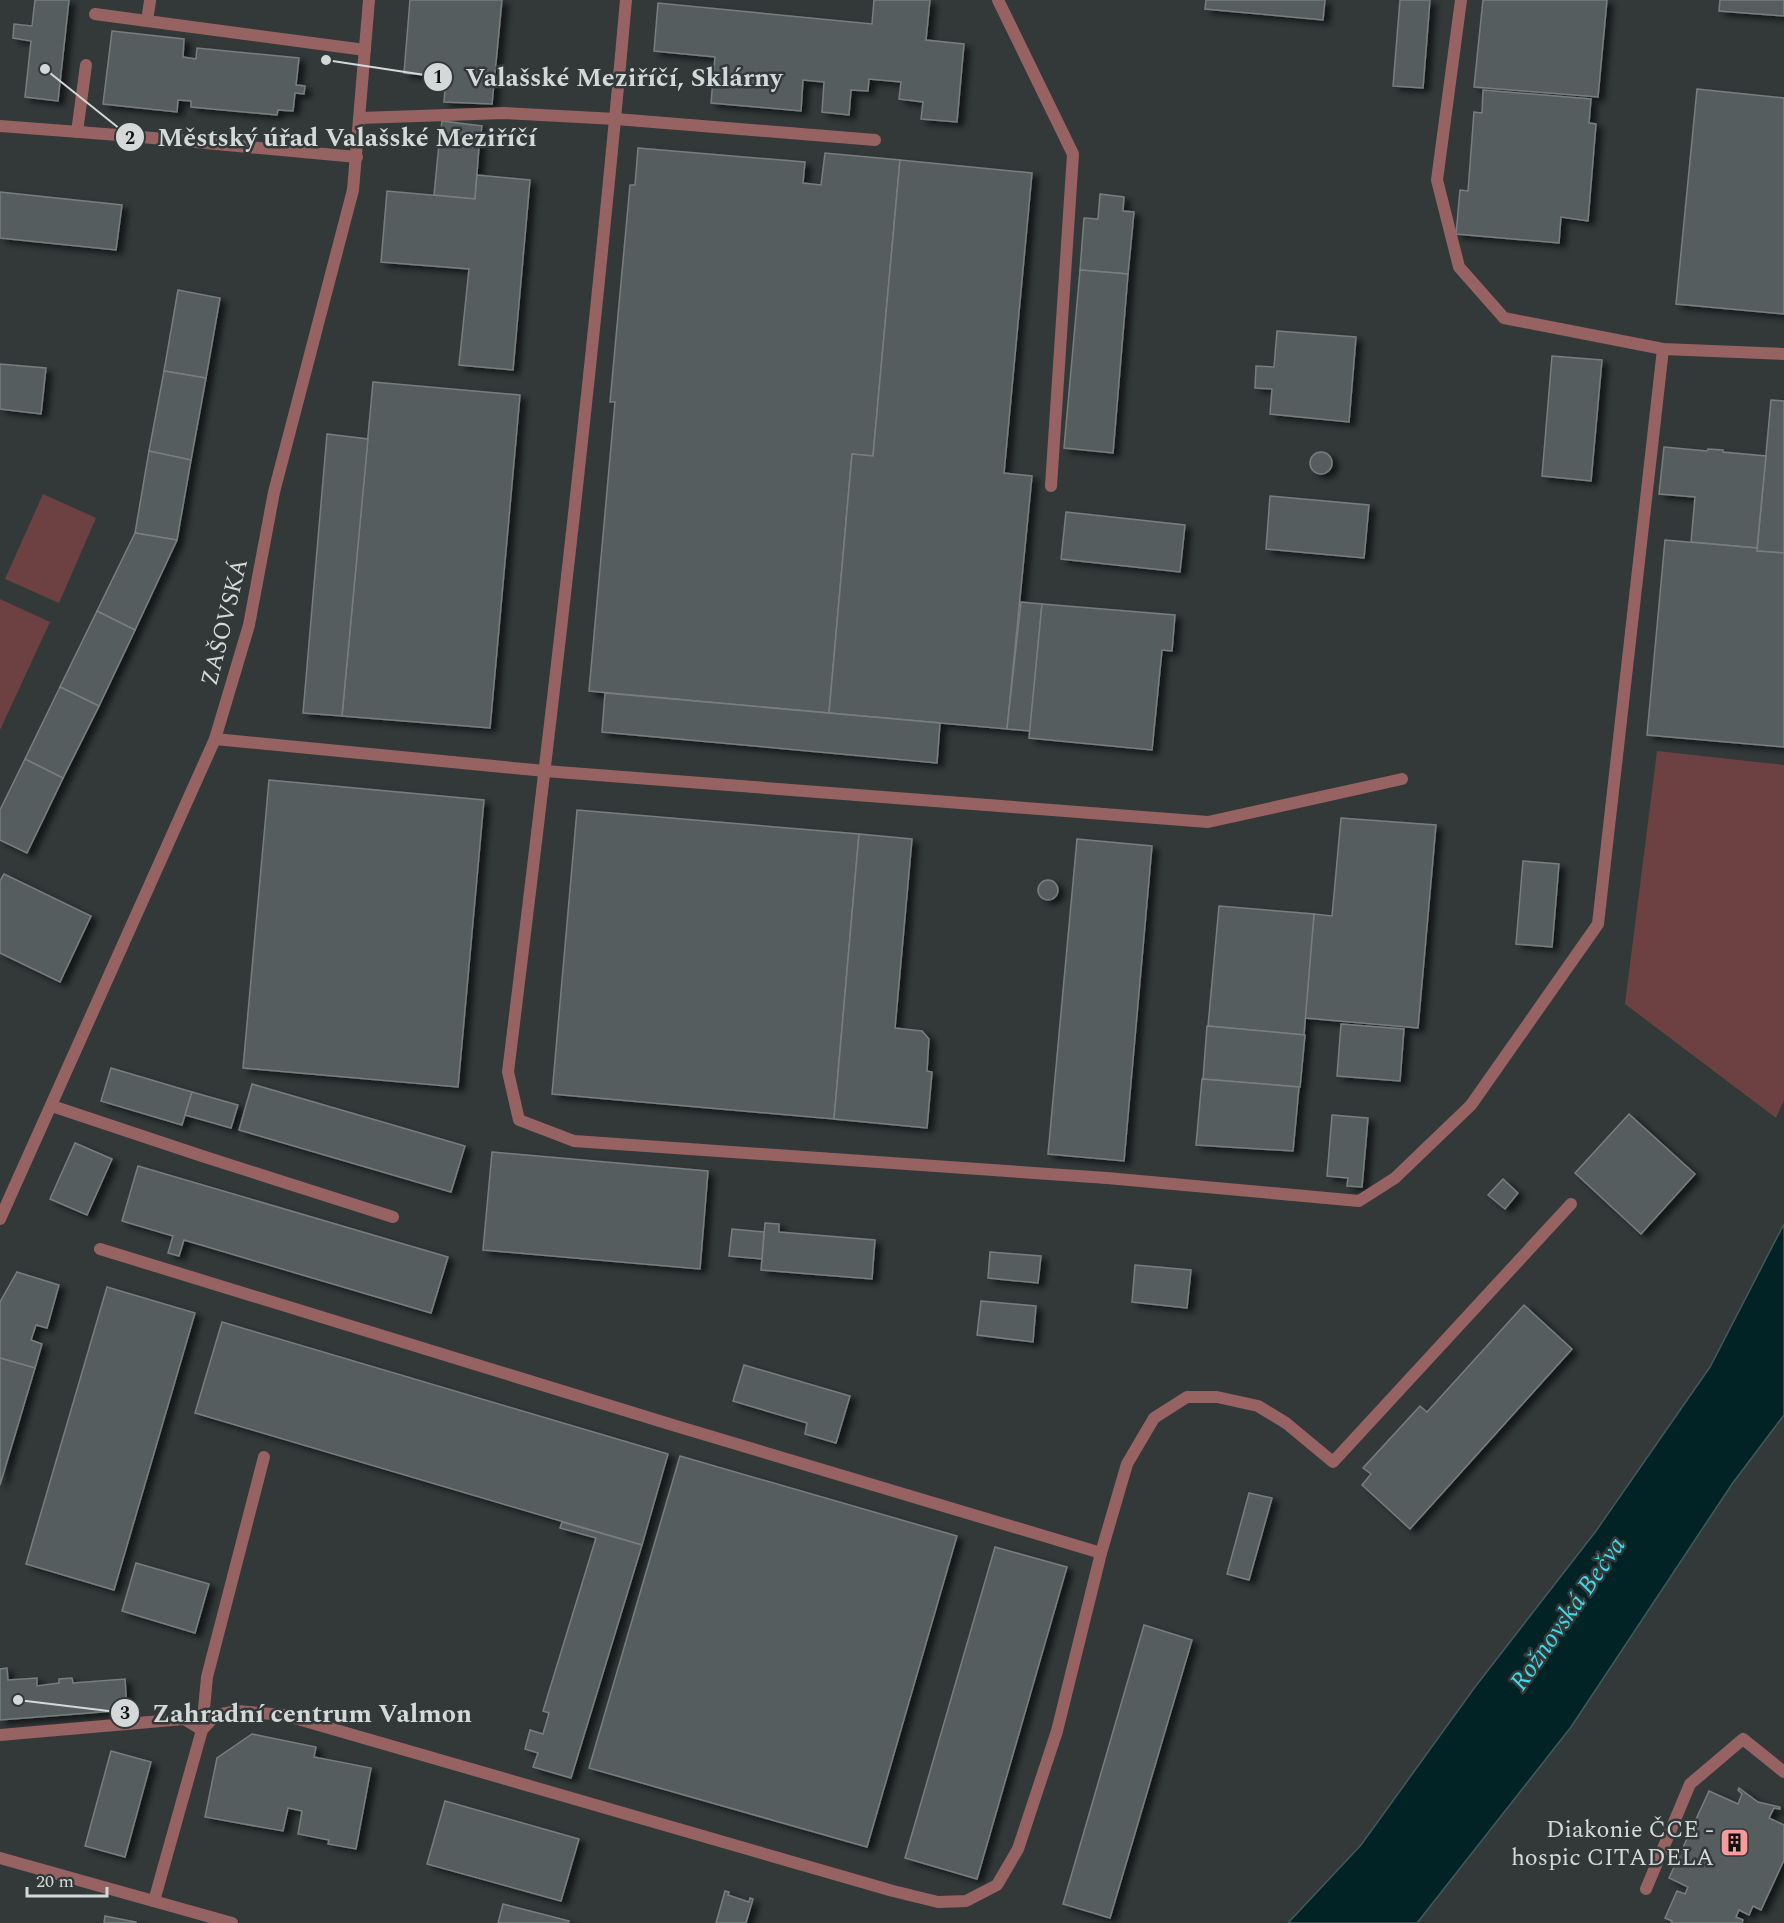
<svg xmlns="http://www.w3.org/2000/svg" width="1784" height="1923" viewBox="0 0 1784 1923" font-family="Spectral,serif">
  <style>
    .green { fill: #6d4141 }
    .water { fill: #022326; stroke: #41595b; stroke-width: 1.5 }
    .building { fill: #575d5e; stroke: #777e7f; stroke-width: 1.5; filter: url(#shadow) }
    .lines { fill: none; stroke-linecap: round; stroke-linejoin: round }
    .service { stroke: #976262; stroke-width: 12 }
    .minor { stroke: #976262; stroke-width: 12 }
    .labels { text-anchor: middle; stroke-width: 5; stroke-linejoin: round; paint-order: stroke }
    .street-label { font-size: 24px; fill: #d4d8d8; stroke: #333939 }
    .poi-label { font-size: 24px; fill: #d4d8d8; stroke: #333939; text-anchor: end }
    .water-label { font-size: 26px; font-style: italic; fill: #40d8e6; stroke: #333939 }
    .leader { fill: none; stroke: #d4d8d8; stroke-width: 2 }
    .callout-dot { fill: #d4d8d8; stroke: #333939; stroke-width: 2 }
    .mark-label { font-size: 18px; text-anchor: middle; font-weight: bold; fill: #111 }
    .callout-label { font-size: 26px; text-anchor: middle; font-weight: bold; fill: #d4d8d8; stroke: #333939; stroke-width: 5; stroke-linejoin: round; paint-order: stroke }
  </style>
  <defs>
    <filter id="shadow"><feDropShadow dx="6" dy="4" stdDeviation="3" flood-color="#0009"/></filter>
  </defs>
  <rect width="100%" height="100%" fill="#333939"/>
  <g class="green">
    <path d="M43,494L96,518L59,603L5,579Z"/>
    <path d="M0,599L50,622L0,730Z"/>
    <path d="M1657,751L1784,765V1100L1776,1118L1625,1004Z"/>
  </g>
  <path class="water" d="M1784,1224V1415L1732,1484L1571,1727L1417,1923H1288L1361,1845L1475,1687L1596,1531L1710,1367Z"/>
  <g class="building">
    <path d="M35,0H69L58,101L25,97L31,41L13,38L14,24L32,26Z"/>
    <path d="M410,0H502L492,104L444,102L446,77L404,73Z"/>
    <path d="M874,0H930L926,40L964,44L957,122L921,119L923,102L899,99L901,82L869,79L868,91L851,90L849,115L822,112L824,82L803,80L801,111L711,103L715,57L654,51L658,3L872,24Z"/>
    <path d="M1206,0H1325L1323,20L1205,9Z"/>
    <path d="M1400,0H1430L1423,88L1393,86Z"/>
    <path d="M1483,0H1607L1598,97L1474,87Z"/>
    <path d="M1720,0H1784V16L1719,11Z"/>
    <path d="M112,31L184,39L183,57L196,59L197,48L299,58L296,85L305,86L304,94L295,93L293,111L278,110L277,115L191,107V101L178,100L177,112L103,104Z"/>
    <path d="M1697,89L1784,98V314L1676,304Z"/>
    <path d="M1483,90L1591,99L1589,123L1596,124L1588,221L1561,217L1559,243L1456,234L1460,190L1468,191L1474,112L1482,113Z"/>
    <path d="M442,121L482,126L479,147L439,144Z"/>
    <path d="M439,144L479,147L475,199L434,195Z"/>
    <path d="M638,148L805,162L803,183L821,185L825,153L900,160L873,456L852,454L829,713L589,691L615,402H610L630,185H635Z"/>
    <path d="M900,160L1032,173L1004,473L1032,476L1007,729L829,713L852,454L873,456Z"/>
    <path d="M477,175L530,180L513,370L459,365L469,269L381,262L387,191L475,199Z"/>
    <path d="M0,192L122,205L116,250L0,238Z"/>
    <path d="M1100,194L1124,197L1123,211L1134,212L1128,274L1080,270L1084,218L1098,219Z"/>
    <path d="M1080,270L1128,274L1113,453L1064,448Z"/>
    <path d="M178,290L220,298L206,378L164,371Z"/>
    <path d="M1277,331L1356,337L1349,422L1270,414L1272,389L1255,388L1256,366L1274,367Z"/>
    <path d="M1552,356L1602,360L1591,481L1542,476Z"/>
    <path d="M0,364L46,368L41,414L0,409Z"/>
    <path d="M164,371L206,378L191,460L149,451Z"/>
    <path d="M373,382L520,395L490,728L342,716Z"/>
    <path d="M1771,400L1784,401V553L1757,551Z"/>
    <path d="M327,434L368,439L342,716L303,713Z"/>
    <path d="M1664,447L1707,451L1708,449L1723,450V452L1766,456L1757,548L1691,542L1695,497L1659,494Z"/>
    <path d="M149,451L191,460L177,540L135,533Z"/>
    <circle cx="1321" cy="463" r="11"/>
    <path d="M1270,496L1369,505L1364,558L1266,549Z"/>
    <path d="M1066,512L1185,525L1180,572L1061,559Z"/>
    <path d="M135,533L177,540L135,630L97,611Z"/>
    <path d="M1665,540L1757,548V551L1784,553V747L1647,735Z"/>
    <path d="M1021,602L1042,604L1030,731L1007,729Z"/>
    <path d="M1042,604L1175,615L1172,651L1162,650L1152,750L1029,738Z"/>
    <path d="M97,611L135,630L99,706L60,687Z"/>
    <path d="M60,687L99,706L63,778L25,759Z"/>
    <path d="M605,693L940,723L937,763L602,732Z"/>
    <path d="M25,759L63,778L27,853L0,840V810Z"/>
    <path d="M269,780L484,800L458,1087L243,1068Z"/>
    <path d="M577,810L859,834L834,1119L552,1094Z"/>
    <path d="M1341,818L1436,825L1418,1028L1305,1018L1314,914L1332,916Z"/>
    <path d="M859,834L912,839L895,1028L922,1031L929,1039L927,1071L932,1072L927,1128L834,1119Z"/>
    <path d="M1077,839L1152,846L1124,1161L1048,1154Z"/>
    <path d="M1523,861L1559,864L1552,947L1516,944Z"/>
    <path d="M4,874L91,916L60,982L0,953V881Z"/>
    <circle cx="1048" cy="890" r="10"/>
    <path d="M1219,906L1314,914L1304,1035L1208,1026Z"/>
    <path d="M1341,1024L1404,1029L1400,1081L1337,1076Z"/>
    <path d="M1207,1026L1305,1035L1300,1087L1203,1079Z"/>
    <path d="M111,1068L192,1092L182,1125L101,1101Z"/>
    <path d="M1202,1079L1299,1087L1293,1151L1196,1145Z"/>
    <path d="M252,1084L465,1146L451,1192L239,1130Z"/>
    <path d="M192,1092L238,1105L231,1128L185,1115Z"/>
    <path d="M1629,1114L1695,1174L1641,1234L1575,1173Z"/>
    <path d="M1332,1115L1368,1118L1362,1187L1347,1186L1348,1178L1327,1176Z"/>
    <path d="M75,1143L112,1159L87,1215L50,1199Z"/>
    <path d="M492,1152L708,1171L700,1269L483,1250Z"/>
    <path d="M138,1166L448,1257L431,1313L184,1240L179,1256L168,1253L173,1236L122,1221Z"/>
    <path d="M1503,1179L1518,1193L1505,1209L1488,1195Z"/>
    <path d="M765,1223L779,1224V1232L875,1240L872,1279L761,1270Z"/>
    <path d="M732,1229L764,1232L762,1259L729,1256Z"/>
    <path d="M990,1252L1041,1256L1038,1283L988,1278Z"/>
    <path d="M1135,1265L1191,1270L1187,1308L1132,1302Z"/>
    <path d="M17,1272L59,1285L47,1328L36,1325L31,1340L42,1344L35,1368L0,1358V1302Z"/>
    <path d="M107,1287L195,1313L114,1590L26,1564Z"/>
    <path d="M981,1301L1036,1306L1033,1342L977,1335Z"/>
    <path d="M1524,1305L1572,1349L1410,1529L1362,1485L1371,1474L1363,1468L1420,1406L1427,1412Z"/>
    <path d="M222,1322L668,1454L642,1545L195,1413Z"/>
    <path d="M0,1358L35,1368L0,1485Z"/>
    <path d="M744,1365L850,1396L836,1443L805,1434L807,1423L733,1401Z"/>
    <path d="M680,1456L957,1536L867,1847L589,1768Z"/>
    <path d="M1249,1493L1272,1498L1249,1580L1227,1574Z"/>
    <path d="M562,1522L642,1545L571,1778L533,1767L538,1753L525,1749L530,1730L543,1734L549,1713L543,1711L596,1538L560,1528Z"/>
    <path d="M995,1547L1067,1567L977,1879L905,1858Z"/>
    <path d="M136,1563L209,1584L195,1633L122,1611Z"/>
    <path d="M1144,1625L1192,1640L1110,1918L1063,1904Z"/>
    <path d="M7,1668L8,1680L37,1678V1686L59,1683V1679L72,1678L73,1683L125,1679L127,1710L0,1720V1669Z"/>
    <path d="M252,1734L316,1747L314,1757L371,1768L356,1849L328,1844L329,1840L298,1834L302,1811L288,1808L283,1831L205,1817L217,1758Z"/>
    <path d="M111,1751L151,1762L125,1857L85,1846Z"/>
    <path d="M1739,1788L1758,1802L1780,1807V1809L1774,1808L1769,1818L1784,1825V1860L1761,1910L1753,1906L1749,1915L1739,1910L1736,1917L1743,1920L1742,1923H1671L1672,1921L1665,1918L1677,1891L1685,1894L1688,1887L1669,1878L1709,1791L1738,1804L1742,1794L1738,1790Z"/>
    <path d="M445,1801L579,1839L561,1901L427,1864Z"/>
    <path d="M725,1891L729,1892L728,1895L749,1902L750,1898L753,1899L746,1923H716Z"/>
    <path d="M503,1904L569,1921L568,1923H498Z"/>
    <path d="M105,1916L136,1922V1923H104Z"/>
  </g>
  <g class="lines">
    <g class="service">
      <path d="M626,0C594,358 552,715 508,1072L519,1120L574,1141L1107,1178L1359,1201L1395,1178L1471,1105L1598,924L1663,349"/>
      <path d="M998,0L1073,154L1051,486"/>
      <path d="M1461,0L1437,180L1459,267L1504,318L1663,349L1784,354"/>
      <path d="M150,1L147,21L365,50"/>
      <path d="M95,14L147,21"/>
      <path d="M360,118L504,113L616,119L875,140"/>
      <path d="M77,132L86,65"/>
      <path d="M215,739L545,771L1208,822L1402,779"/>
      <path d="M52,1106L202,1156L393,1217"/>
      <path d="M100,1249L676,1426L1101,1553"/>
      <path d="M0,1735L184,1719L202,1730L207,1677L264,1457"/>
      <path d="M1646,1889L1690,1784L1743,1739L1784,1772"/>
      <path d="M154,1901L202,1730L216,1715L237,1711L284,1715L893,1891L938,1902L966,1901L997,1885L1018,1849L1057,1731L1101,1553L1127,1464L1154,1418L1187,1397H1217L1258,1406L1286,1423L1333,1462L1571,1204"/>
    </g>
    <g class="minor">
      <path d="M0,126L131,136L357,157"/>
      <path d="M0,1219L215,739L249,625L274,492L353,190L369,0"/>
      <path d="M0,1858L232,1923"/>
    </g>
  </g>
  <defs>
    <symbol id="building-square" viewBox="-11 -11 22 22"><rect x="-9" y="-9" width="18" height="18" rx="4" fill="#f59b9b" stroke="#333939"/><path d="M-4-6H4V6H1V3H-1V6H-4ZM-2.5-4.3h1.7v1.8h-1.7ZM.8-4.3h1.7v1.8H.8ZM-2.5-1h1.7V.8h-1.7ZM.8-1h1.7V.8H.8Z" fill="#111"/></symbol>
  </defs>
  <g fill-rule="evenodd">
    <use href="#building-square" x="1718" y="1826" width="33" height="33"/>
  </g>
  <g class="labels">
    <g class="street-label">
      <text transform="translate(224 622) rotate(-76)" y="8">ZAŠOVSKÁ</text>
    </g>
    <g class="poi-label">
      <text x="1714" y="1837">Diakonie ČCE -<tspan x="1714" dy="28">hospic CITADELA</tspan></text>
    </g>
    <g class="water-label">
      <text transform="translate(1567 1613) rotate(-55)" y="9">Rožnovská Bečva</text>
    </g>
  </g>
  <path class="leader" d="M326 60L438 77M45 69L130 137M18 1700L125 1713"/>
  <g class="callout-dot">
    <circle cx="326" cy="60" r="6"/>
    <circle cx="45" cy="69" r="6"/>
    <circle cx="18" cy="1700" r="6"/>
    <circle cx="438" cy="77" r="15"/>
    <circle cx="130" cy="137" r="15"/>
    <circle cx="125" cy="1713" r="15"/>
  </g>
  <g class="mark-label">
    <text x="438" y="83">1</text>
    <text x="130" y="144">2</text>
    <text x="125" y="1719">3</text>
  </g>
  <g class="callout-label">
    <text x="624" y="86">Valašské Meziříčí, Sklárny</text>
    <text x="347" y="146">Městský úřad Valašské Meziříčí</text>
    <text x="312" y="1722">Zahradní centrum Valmon</text>
  </g>
  <path d="M27 1887v9h80v-9" fill="none" stroke="#d4d8d8" stroke-width="3"/>
  <text x="36" y="1887" font-size="18" fill="#d4d8d8" stroke="#333939" stroke-width="4.5" paint-order="stroke">20 m</text>
</svg>
